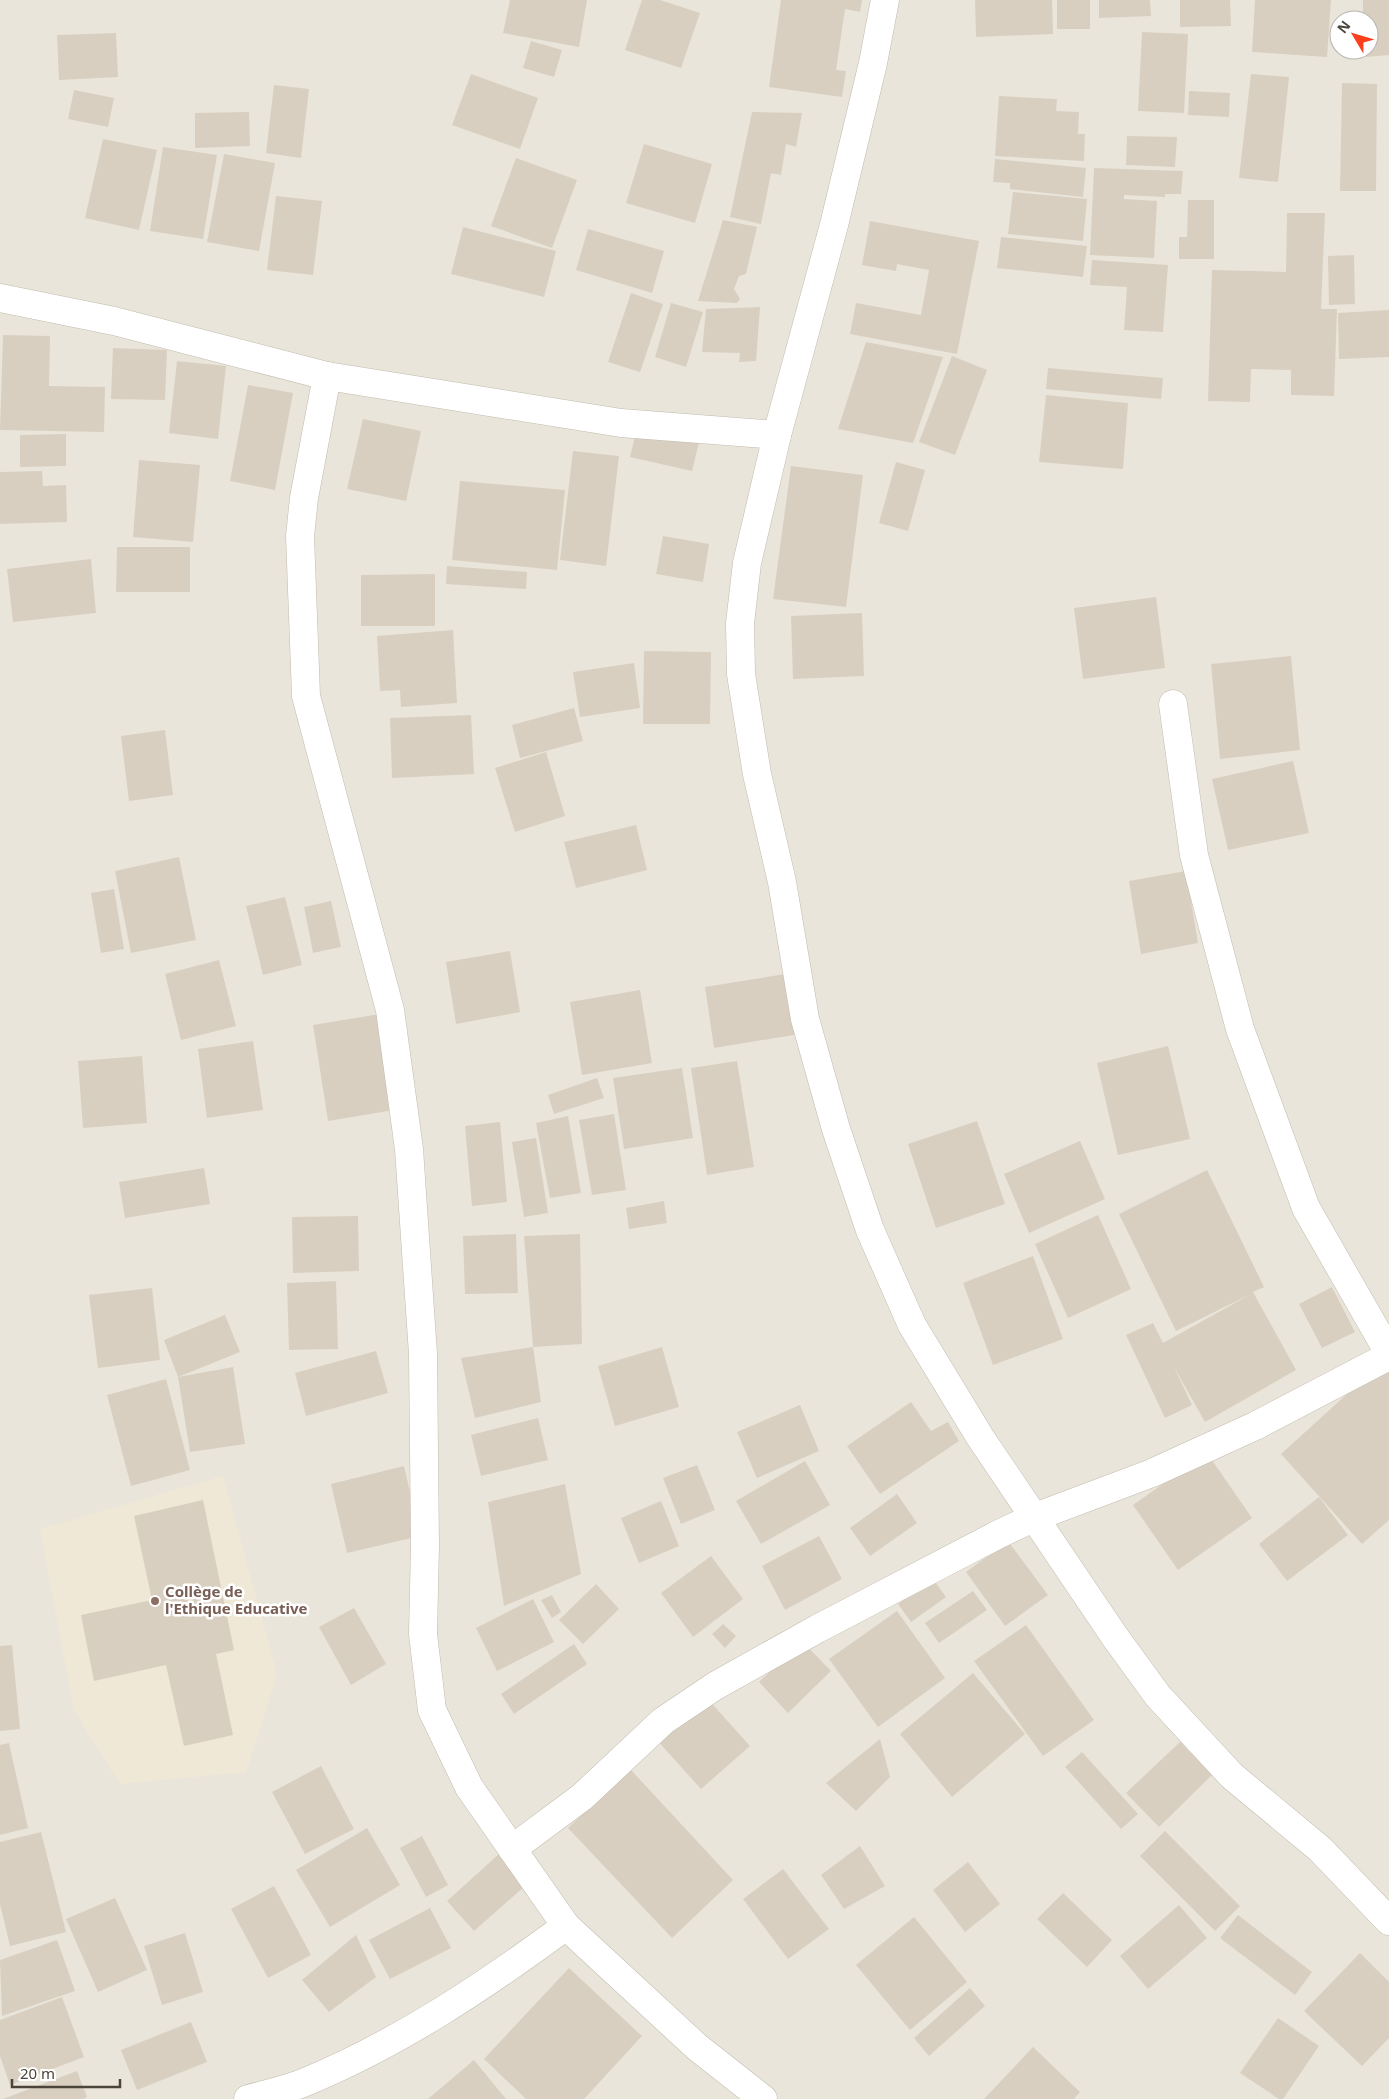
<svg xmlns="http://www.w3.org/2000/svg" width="1389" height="2099" viewBox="0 0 1389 2099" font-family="'Noto Sans',sans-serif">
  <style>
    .residential { fill: #eae5da; fill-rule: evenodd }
    .education { fill: #efe8d6 }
    .building { fill: #d8cfc1 }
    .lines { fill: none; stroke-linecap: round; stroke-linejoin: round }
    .minor-casing { stroke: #c2bbae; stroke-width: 29 }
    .minor { stroke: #fff; stroke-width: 28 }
    .education-dot { fill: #8d6e63; stroke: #fff; stroke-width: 2 }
    .labels { text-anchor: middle; stroke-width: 5; stroke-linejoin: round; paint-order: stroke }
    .education-label { font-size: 15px; font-weight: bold; fill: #785e54; stroke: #fff; text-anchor: start }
  </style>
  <rect width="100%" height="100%" fill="#f6f3ec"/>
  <path class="residential" d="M0,0H1389V2099H0ZM1339,20H1369V50H1339Z"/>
  <path class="education" d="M223,1476L277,1674L246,1772L120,1784L74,1710L40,1529Z"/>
  <g class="building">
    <path d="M510,0H587L579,47L503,33Z"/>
    <path d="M642,0H660L700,13L681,68L625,50Z"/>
    <path d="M781,0H862L860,12L845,9L836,70L846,71L842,97L769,87Z"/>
    <path d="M975,0H1052L1053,34L976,37Z"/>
    <rect x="1057" y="0" width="33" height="29"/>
    <path d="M1099,0H1150L1151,16L1099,18Z"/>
    <path d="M1180,0H1230L1231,26L1180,27Z"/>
    <path d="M1255,0H1331L1327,57L1252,52Z"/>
    <path d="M1363,0H1389V55L1365,57L1364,50H1369V20H1363Z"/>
    <path d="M1142,32L1188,34L1184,113L1138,111Z"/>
    <path d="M116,33L118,77L59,80L57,35Z"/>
    <path d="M531,41L562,50L554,77L523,68Z"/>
    <path d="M471,74L538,98L520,149L452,125Z"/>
    <path d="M1251,74L1289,77L1278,182L1239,178Z"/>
    <path d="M1342,83L1377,84L1376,191H1340Z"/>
    <path d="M274,85L309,89L301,158L266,153Z"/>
    <path d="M74,90L114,98L108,127L68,119Z"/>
    <path d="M1189,91L1230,93L1229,117L1188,115Z"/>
    <path d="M999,96L1057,99L1056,111L1079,112L1078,134H1085L1084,161L995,156Z"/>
    <path d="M249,112L250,146L195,148V113Z"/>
    <path d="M752,112L802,113L796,147L786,144L781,175L771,173L761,224L730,217Z"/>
    <path d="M1127,136L1177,137L1175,167L1126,165Z"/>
    <path d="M103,139L157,150L139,230L85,218Z"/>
    <path d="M644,144L712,164L695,223L626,203Z"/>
    <path d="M163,147L217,155L203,239L150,231Z"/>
    <path d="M224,154L275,163L259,251L207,242Z"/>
    <path d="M516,158L577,180L552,248L491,226Z"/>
    <path d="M995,159L1086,168L1083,197L1010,189V183L993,182Z"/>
    <path d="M1094,168L1183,171L1181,194H1165V197L1124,195V199L1157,201L1154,258L1090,255Z"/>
    <path d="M1013,192L1087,199L1083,241L1008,234Z"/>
    <path d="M276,196L322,201L313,275L267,270Z"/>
    <path d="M1188,200H1214V259H1179V237H1187Z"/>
    <path d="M1287,213H1325L1321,309H1337L1334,396L1291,395V370L1251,369L1250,402L1208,401L1212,270L1286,272Z"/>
    <path d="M723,220L757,227L746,274L739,276L734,289L740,299L737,303L698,301Z"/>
    <path d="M870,221L979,241L957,354L850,334L856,303L921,315L929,270L897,264L896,271L862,265Z"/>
    <path d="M463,227L556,251L544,297L451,274Z"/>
    <path d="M588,229L664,251L652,293L576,270Z"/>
    <path d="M1001,237L1087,246L1083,277L997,268Z"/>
    <path d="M1354,255L1355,304L1329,305L1328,256Z"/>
    <path d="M1092,260L1168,265L1163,332L1124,330L1127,287L1090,285Z"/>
    <path d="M631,293L663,304L640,372L608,362Z"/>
    <path d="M671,303L703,312L686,367L655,357Z"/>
    <path d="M760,307L756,361L739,362L740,353L702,352L706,309Z"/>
    <path d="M1389,310V357L1339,359L1338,313Z"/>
    <path d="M3,335L50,336L49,386L105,387L104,432L0,430Z"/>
    <path d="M866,342L943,357L913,443L838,429Z"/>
    <path d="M113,348L167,350L165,400L111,399Z"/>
    <path d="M952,356L987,370L955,455L919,442Z"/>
    <path d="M177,361L226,366L218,439L169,433Z"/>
    <path d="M1048,368L1163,378L1161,399L1046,389Z"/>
    <path d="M248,385L293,393L275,490L230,481Z"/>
    <path d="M1046,395L1128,403L1123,469L1039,462Z"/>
    <path d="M363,419L421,431L406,501L347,489Z"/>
    <path d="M637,428L699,442L692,471L630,457Z"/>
    <path d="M66,434V466L20,467V435Z"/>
    <path d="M573,451L619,456L606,566L560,560Z"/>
    <path d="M139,460L200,465L193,542L133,537Z"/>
    <path d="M896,462L925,470L908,531L879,523Z"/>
    <path d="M791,466L863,475L846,607L773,599Z"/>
    <path d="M42,471L43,486L66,485L67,522L0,524V472Z"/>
    <path d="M460,481L565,490L557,570L452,560Z"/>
    <path d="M663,536L709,544L703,582L656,574Z"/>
    <path d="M117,547H190V592H116Z"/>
    <path d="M91,559L96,613L13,622L7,569Z"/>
    <path d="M447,566L527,572L526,589L446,584Z"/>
    <path d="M435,574V626H361V575Z"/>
    <path d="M1156,597L1165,668L1083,679L1074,608Z"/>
    <path d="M862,613L864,676L793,679L791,616Z"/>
    <path d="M453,630L457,703L401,707L400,690L380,691L377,636Z"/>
    <path d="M644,651L711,652L710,724H643Z"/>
    <path d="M1291,656L1300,750L1220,759L1211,664Z"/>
    <path d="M634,663L640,708L580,717L573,672Z"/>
    <path d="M574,708L583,741L520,758L512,725Z"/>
    <path d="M471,715L474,774L392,778L390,718Z"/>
    <path d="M165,730L173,795L129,801L121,736Z"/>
    <path d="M546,752L565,816L515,832L495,768Z"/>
    <path d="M1293,761L1309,833L1228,850L1212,779Z"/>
    <path d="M636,825L647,870L576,888L564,842Z"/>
    <path d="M179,857L196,940L131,953L115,871Z"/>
    <path d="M1186,871L1198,943L1141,954L1129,881Z"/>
    <path d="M114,889L124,949L101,953L91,893Z"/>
    <path d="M285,897L302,965L263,975L246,906Z"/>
    <path d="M331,901L341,947L313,953L304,907Z"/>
    <path d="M510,951L520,1012L456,1024L446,962Z"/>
    <path d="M219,960L236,1026L181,1040L165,974Z"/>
    <path d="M791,973L800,1034L714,1048L705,987Z"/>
    <path d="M640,990L652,1063L582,1075L570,1002Z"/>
    <path d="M380,1014L394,1110L328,1121L313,1025Z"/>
    <path d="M253,1041L263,1110L207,1118L198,1049Z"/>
    <path d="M1168,1046L1190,1139L1118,1155L1097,1063Z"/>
    <path d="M142,1056L147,1123L83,1128L78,1061Z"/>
    <path d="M737,1061L754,1167L707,1175L691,1068Z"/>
    <path d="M682,1068L693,1138L624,1149L613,1078Z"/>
    <path d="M597,1078L604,1098L554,1114L548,1095Z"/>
    <path d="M614,1114L626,1190L592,1195L579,1120Z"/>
    <path d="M568,1116L581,1193L550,1198L536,1123Z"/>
    <path d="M977,1121L1005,1204L936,1228L908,1144Z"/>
    <path d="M500,1122L507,1202L472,1206L465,1126Z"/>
    <path d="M536,1138L548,1213L524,1217L512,1142Z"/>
    <path d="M1080,1141L1105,1199L1029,1233L1004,1174Z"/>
    <path d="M204,1168L210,1204L125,1218L119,1182Z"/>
    <path d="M1207,1170L1264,1287L1253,1292L1296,1370L1205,1422L1174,1367L1192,1405L1165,1418L1126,1335L1153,1323L1163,1343L1251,1294L1176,1331L1119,1214Z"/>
    <path d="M664,1201L667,1223L629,1229L626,1208Z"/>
    <path d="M1098,1215L1131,1289L1068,1318L1035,1244Z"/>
    <path d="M358,1216L359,1271L293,1273L292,1217Z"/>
    <path d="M516,1234L518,1293L465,1294L463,1236Z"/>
    <path d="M580,1234L582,1344L533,1347L524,1236Z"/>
    <path d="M1033,1256L1063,1339L993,1365L963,1283Z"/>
    <path d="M336,1281L338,1349L289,1350L287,1283Z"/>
    <path d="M1332,1287L1355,1332L1322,1348L1299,1304Z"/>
    <path d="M152,1288L160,1360L98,1368L89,1295Z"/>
    <path d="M225,1315L240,1352L178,1377L233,1367L245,1444L190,1452L178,1377L164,1340Z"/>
    <path d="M533,1347L541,1402L475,1418L461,1358Z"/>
    <path d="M662,1347L679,1407L615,1426L598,1366Z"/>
    <path d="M376,1351L388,1393L306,1416L295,1373Z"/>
    <path d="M1389,1356V1520L1362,1544L1281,1454Z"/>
    <path d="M166,1379L190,1470L131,1486L107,1395Z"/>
    <path d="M911,1402L931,1431L948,1422L959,1441L880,1494L847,1446Z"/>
    <path d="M800,1405L819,1451L757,1478L737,1432Z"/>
    <path d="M538,1418L548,1460L481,1476L471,1435Z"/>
    <path d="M1207,1453L1252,1518L1178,1570L1133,1505Z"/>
    <path d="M805,1461L830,1505L761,1544L736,1501Z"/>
    <path d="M697,1465L715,1510L681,1524L663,1478Z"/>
    <path d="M404,1466L420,1536L347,1553L331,1484Z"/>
    <path d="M565,1484L581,1574L504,1606L488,1502Z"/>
    <path d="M897,1494L917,1523L870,1556L850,1528Z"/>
    <path d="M1319,1497L1348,1535L1287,1581L1259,1544Z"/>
    <path d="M203,1500L234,1650L216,1654L233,1735L184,1746L166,1665L94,1681L81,1615L152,1600L134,1516Z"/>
    <path d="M661,1501L679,1546L639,1563L621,1518Z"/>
    <path d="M819,1536L842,1579L785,1610L762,1566Z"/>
    <path d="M1008,1541L1048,1595L1005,1626L966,1572Z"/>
    <path d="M711,1556L743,1599L693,1637L661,1593Z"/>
    <path d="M933,1579L946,1597L911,1622L898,1604Z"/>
    <path d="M596,1584L619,1609L583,1644L559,1620Z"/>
    <path d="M973,1591L987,1610L939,1643L925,1623Z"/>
    <path d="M552,1595L561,1612L552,1618L541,1600Z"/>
    <path d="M533,1599L554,1642L497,1671L476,1628Z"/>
    <path d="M354,1608L386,1664L351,1685L319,1627Z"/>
    <path d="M897,1611L945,1678L878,1727L829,1659Z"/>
    <path d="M723,1624L736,1636L725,1648L712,1634Z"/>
    <path d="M1026,1625L1094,1720L1043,1756L974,1661Z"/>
    <path d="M802,1641L831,1671L788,1713L759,1682Z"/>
    <path d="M574,1644L587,1664L514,1714L501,1694Z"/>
    <path d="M12,1645L20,1729L0,1731V1646Z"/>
    <path d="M973,1673L1025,1734L952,1797L900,1734Z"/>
    <path d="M705,1696L750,1746L701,1789L656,1739Z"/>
    <path d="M880,1739L890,1777L856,1811L826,1783Z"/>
    <path d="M1180,1742L1212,1775L1159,1827L1126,1793Z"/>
    <path d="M9,1743L28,1828L0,1835V1745Z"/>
    <path d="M1082,1752L1138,1814L1121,1829L1065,1767Z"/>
    <path d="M321,1766L354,1829L305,1854L272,1792Z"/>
    <path d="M630,1769L733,1880L672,1938L568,1828Z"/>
    <path d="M367,1828L400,1885L330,1927L296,1870Z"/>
    <path d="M1165,1831L1240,1906L1215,1931L1140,1856Z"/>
    <path d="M41,1832L66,1932L10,1946L0,1904V1842Z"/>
    <path d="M422,1836L448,1885L426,1897L400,1848Z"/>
    <path d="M860,1846L885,1886L844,1909L821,1875Z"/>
    <path d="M499,1854L526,1885L474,1931L447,1901Z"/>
    <path d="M968,1862L1000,1904L965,1932L933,1890Z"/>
    <path d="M783,1869L829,1929L788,1959L743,1899Z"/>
    <path d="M274,1886L311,1955L268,1978L231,1909Z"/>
    <path d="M1063,1893L1112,1940L1087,1967L1037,1919Z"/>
    <path d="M115,1898L147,1970L98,1992L66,1919Z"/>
    <path d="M1179,1905L1207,1938L1148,1989L1120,1956Z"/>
    <path d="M430,1908L451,1948L390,1979L369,1940Z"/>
    <path d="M1238,1915L1312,1972L1295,1995L1220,1938Z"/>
    <path d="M914,1917L967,1982L910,2030L856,1965Z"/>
    <path d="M185,1933L203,1992L162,2005L144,1946Z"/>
    <path d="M356,1935L376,1977L329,2012L302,1980Z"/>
    <path d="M57,1940L75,1991L2,2016L0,1960Z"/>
    <path d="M1360,1953L1389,1982V2038L1362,2066L1304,2011Z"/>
    <path d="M569,1968L642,2036L584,2099H526L484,2059Z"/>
    <path d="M970,1988L985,2006L929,2056L914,2038Z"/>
    <path d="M62,1997L84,2057L10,2085L0,2056V2020Z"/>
    <path d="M1278,2018L1319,2046L1283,2099H1279L1240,2073Z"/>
    <path d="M191,2022L207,2062L137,2090L121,2050Z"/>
    <path d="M1033,2047L1080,2092L1074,2099H984Z"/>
    <path d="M474,2060L506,2099H428Z"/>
    <path d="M77,2071L87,2097L83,2099H3Z"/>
  </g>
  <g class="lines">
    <defs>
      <g id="minor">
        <path d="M885,0L873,63L834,225L777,435L747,563L740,623L741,674L757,774L782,882L805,1019L836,1129L870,1230L912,1325L980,1437L1115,1637L1158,1696L1232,1776L1320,1849L1389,1921"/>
        <path d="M0,298L114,321L327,376L621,423L777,435"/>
        <path d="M327,376L304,498L300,536L306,696L390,1010L409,1149L423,1354L425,1546L423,1634L432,1710L469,1787L566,1926L697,2047L763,2099"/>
        <path d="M1173,704L1194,855L1240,1029L1306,1208L1389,1353"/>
        <path d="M512,1849L582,1797L663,1721L715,1686L817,1629L999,1534L1035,1517L1152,1473L1255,1426L1389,1356"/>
        <path d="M248,2099C266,2094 285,2090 303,2083C398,2044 483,1987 566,1926"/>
      </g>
    </defs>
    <use href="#minor" class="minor-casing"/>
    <use href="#minor" class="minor"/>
  </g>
  <circle class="education-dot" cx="155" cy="1601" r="5"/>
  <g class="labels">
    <g class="education-label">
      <text x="165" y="1597">Collège de<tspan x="165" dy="17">l'Ethique Educative</tspan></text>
    </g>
  </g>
  <g transform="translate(1354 35) rotate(308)"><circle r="24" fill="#ffffff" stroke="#b7b4b0"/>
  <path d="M0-4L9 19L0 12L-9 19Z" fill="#fc3f1d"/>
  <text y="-8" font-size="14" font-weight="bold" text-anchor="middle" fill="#4b4439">N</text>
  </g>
  <path d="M12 2079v8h108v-8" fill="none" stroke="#4b4439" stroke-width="2.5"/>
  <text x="20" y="2079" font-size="15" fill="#4b4439" stroke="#ffffff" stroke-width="4" paint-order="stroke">20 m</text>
</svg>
